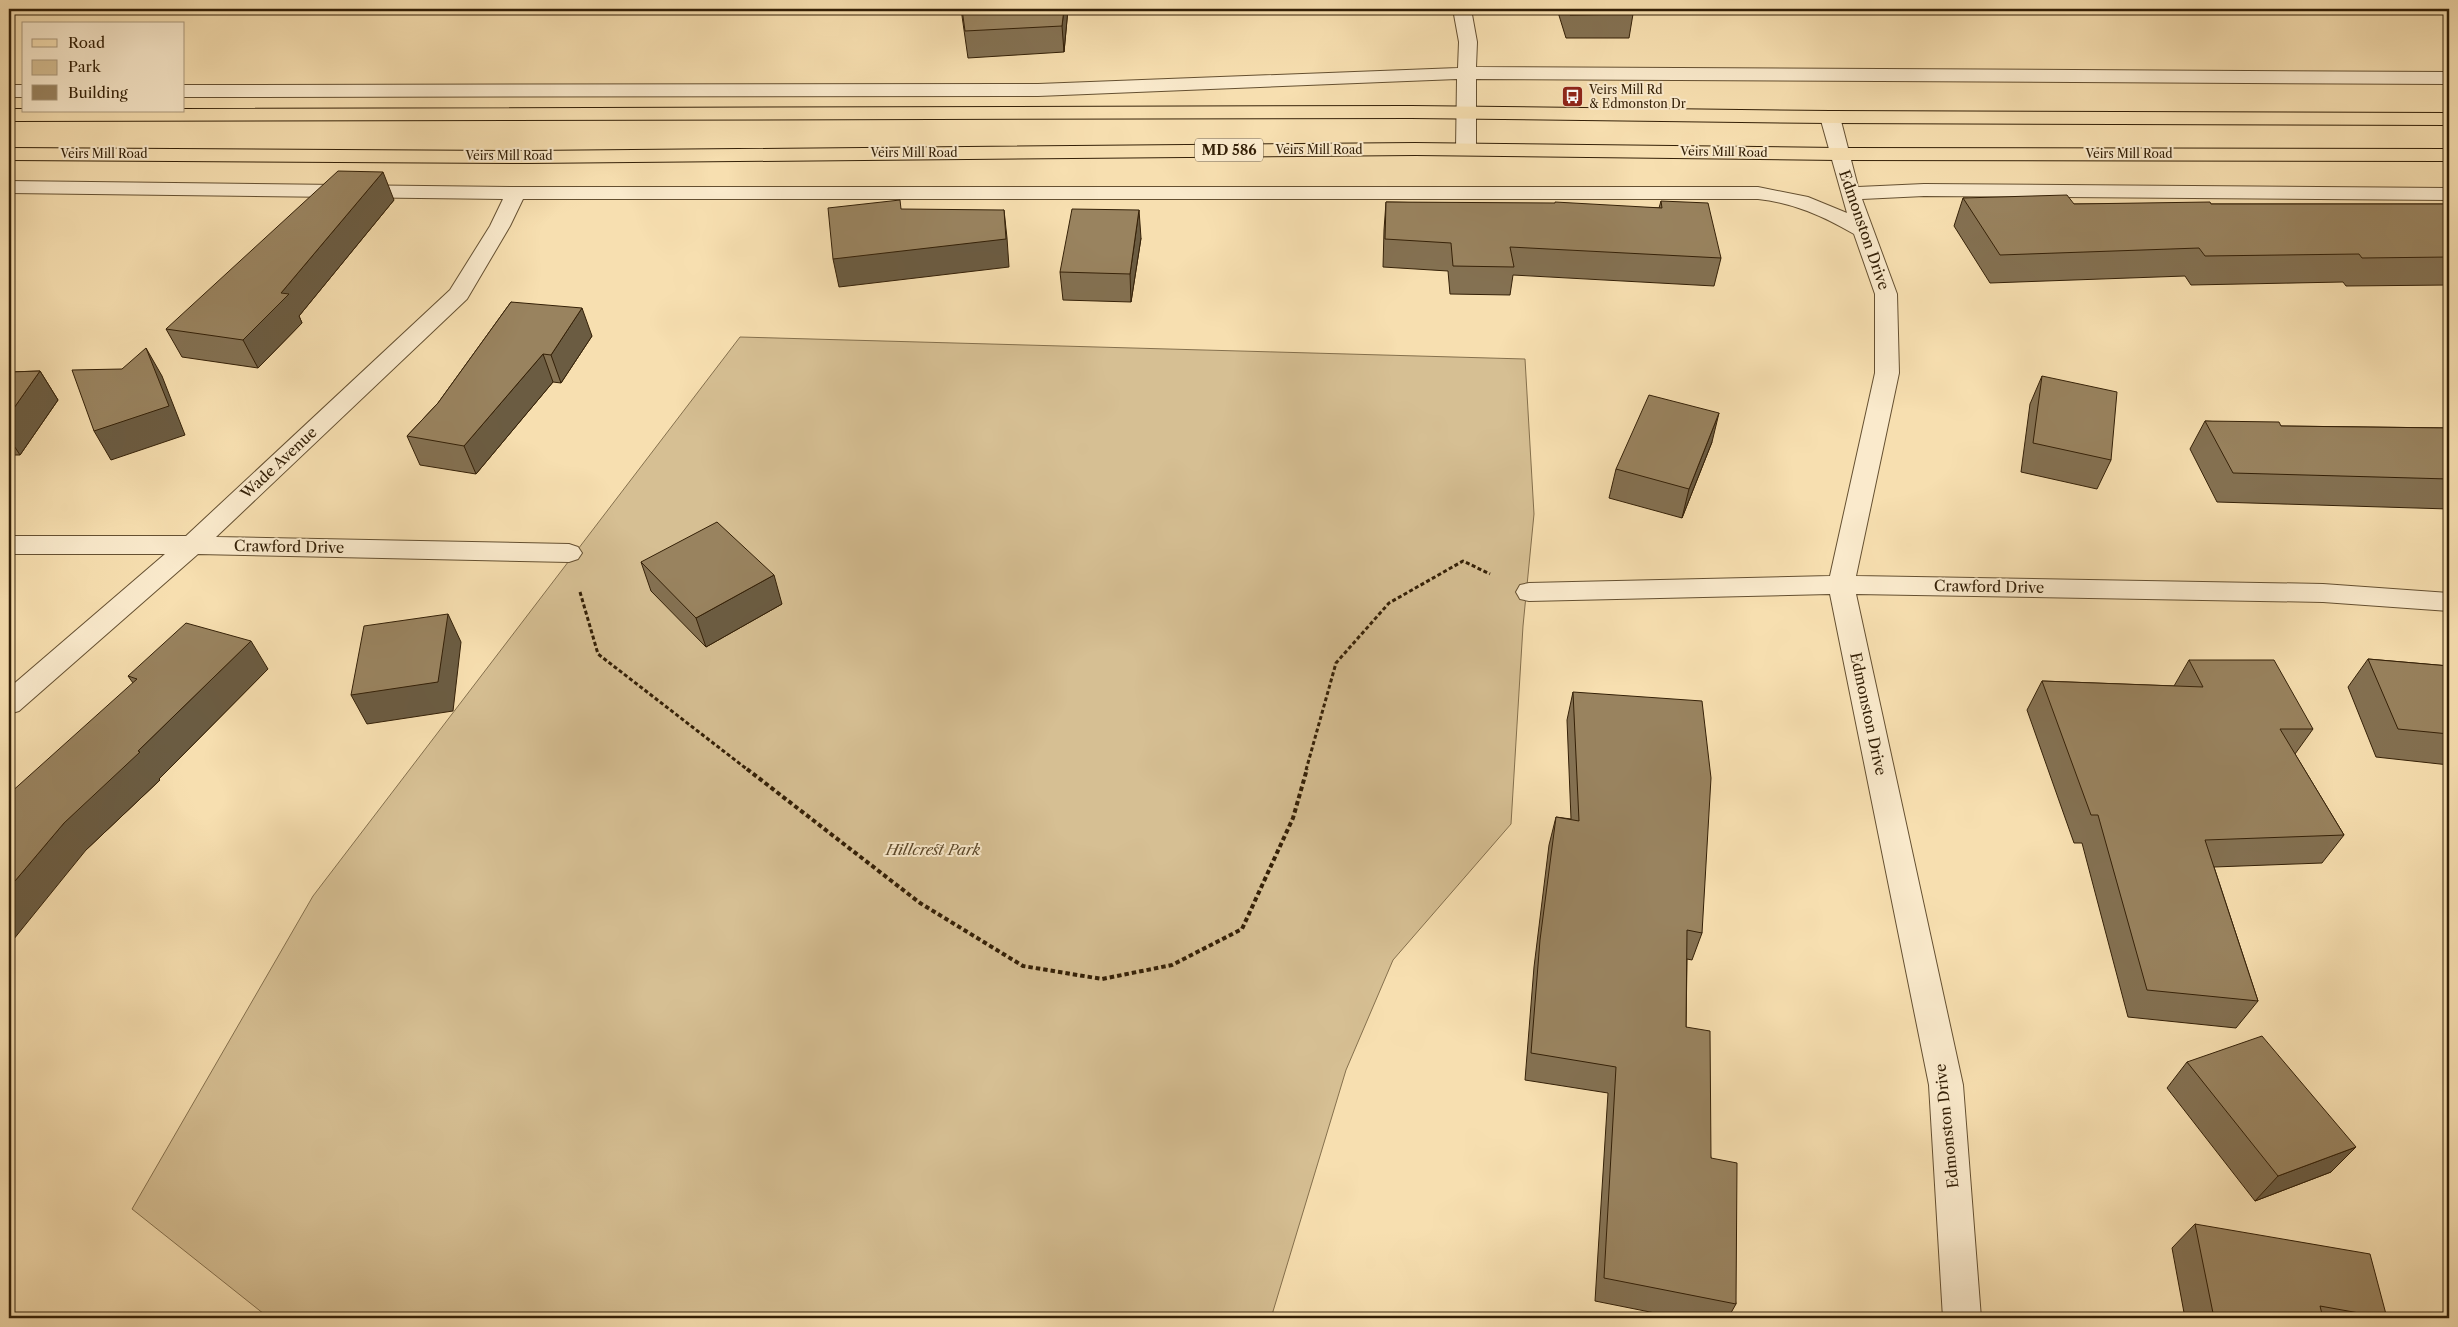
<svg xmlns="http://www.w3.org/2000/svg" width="2458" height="1327" viewBox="0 0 2458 1327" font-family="'Libre Caslon Text',serif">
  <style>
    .green { fill: #d6bf93; stroke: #85704d }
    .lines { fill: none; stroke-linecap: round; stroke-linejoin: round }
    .minor-casing { stroke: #655031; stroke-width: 2 }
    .major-casing { stroke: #342007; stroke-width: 2 }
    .path-far1 { stroke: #342007; stroke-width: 3; stroke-dasharray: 4 2.5; stroke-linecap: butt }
    .path { stroke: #342007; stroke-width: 4; stroke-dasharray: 4.5 3; stroke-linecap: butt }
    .minor { fill: #faeacc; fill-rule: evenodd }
    .major { fill: #f7dfb0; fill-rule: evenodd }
    .wall { fill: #847152; stroke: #342007 }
    .shaded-wall { fill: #6b5c42; stroke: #342007 }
    .building { fill: #99835f; stroke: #342007 }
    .labels { text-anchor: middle; stroke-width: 4; stroke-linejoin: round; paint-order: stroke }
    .far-poi-label { font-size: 12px; fill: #342007; stroke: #faeacc; text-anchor: start }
    .far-street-label { font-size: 12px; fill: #342007; stroke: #faeacc }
    .shield { fill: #faeacc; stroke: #6f5d42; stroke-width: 1 }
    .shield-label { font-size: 14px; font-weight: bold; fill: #342007 }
    .street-label { font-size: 15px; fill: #342007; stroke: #faeacc }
    .park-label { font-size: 15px; font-style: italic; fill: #5c482a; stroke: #faeacc }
  </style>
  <rect width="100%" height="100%" fill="#f7dfb0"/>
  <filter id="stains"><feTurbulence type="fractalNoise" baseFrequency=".004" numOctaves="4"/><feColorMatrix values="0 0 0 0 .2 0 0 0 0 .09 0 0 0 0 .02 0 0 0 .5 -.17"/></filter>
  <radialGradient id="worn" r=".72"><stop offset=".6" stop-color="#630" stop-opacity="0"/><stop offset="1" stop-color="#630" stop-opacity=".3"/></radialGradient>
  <path class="green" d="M740,337L1525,359L1534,514L1523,626L1511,824L1393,960L1346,1070L1271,1318H269L132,1209L313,896Z"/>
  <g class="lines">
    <defs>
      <g id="minor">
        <path d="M1453,9H1471L1477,42L1476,67L2449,72V84L1476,79V149L1473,153L1466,155L1459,153L1456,149L1457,79L1038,96L184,97V85L1038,84L1458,68L1459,42Z"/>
        <rect x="9" y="85" width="15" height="12"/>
        <path d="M1830,111L1837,113L1840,117L1858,187L1924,184L2449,188V200L1924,196L1862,199L1897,294L1899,373L1856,576L2323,584L2449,593V611L2323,602L1856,594L1963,1085L1981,1318H1943L1929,1085L1830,594L1529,601L1520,599L1516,592L1520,585L1529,583L1830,576L1875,373V294L1854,234C1823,216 1794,203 1758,199H523L510,226L467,299L216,537L569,544L578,547L582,553L578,559L569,562L198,554L19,711L9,714V688L165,554H9V536H186L450,290L490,226L503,199L9,193V181L516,187H1758L1808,197L1847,213L1820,117L1823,113Z"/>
      </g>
      <g id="major">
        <path d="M1411,106L1830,111L2449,113V125L1830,123L1411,118L9,121V109H24V111H184V109Z"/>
        <path d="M1415,143L1838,148L2449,149V161L1838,160L1415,155L528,163L9,160V148L528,151Z"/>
      </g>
    </defs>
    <use href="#minor" class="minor-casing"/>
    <use href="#major" class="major-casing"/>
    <g class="path-far1">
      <path d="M580,592L598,654L748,770"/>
      <path d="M1306,770L1336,663L1389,603L1463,561L1490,574"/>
    </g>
    <path class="path" d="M747,769L920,903L1023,966L1102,979L1172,965L1242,929L1293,818L1307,769"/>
    <use href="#minor" class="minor"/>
    <use href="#major" class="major"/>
  </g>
  <g class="wall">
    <path d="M961,9H1068L1064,52L968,58Z"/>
    <path d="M1557,9H1631L1633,14L1629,38H1566Z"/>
    <path d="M1963,198L2074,204H2449V285L2346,286L2343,282L2191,285L2185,276L1990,283L1954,226Z"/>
    <path d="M394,200L299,316L302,323L258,368L182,357L166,329Z"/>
    <path d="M1661,201L1721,258L1714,286L1513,275L1510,295L1450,294L1448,271L1383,267L1384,230L1386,202L1659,208Z"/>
    <path d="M1141,238L1131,302L1063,300L1060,272Z"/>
    <path d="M511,302L592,336L561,383L553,382L476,474L420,465L407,436L438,403Z"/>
    <path d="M40,371L58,400L20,455H9V372Z"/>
    <path d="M2042,376L2111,460L2097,489L2021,472L2030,404Z"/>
    <path d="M2205,421L2281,426L2449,428V509L2217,502L2190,449Z"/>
    <path d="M1712,442L1682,518L1609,498L1616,469Z"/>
    <path d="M641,562L782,604L706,647L651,591Z"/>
    <path d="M2368,659L2449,666V765L2376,757L2348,687Z"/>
    <path d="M2189,660L2313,729L2295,754L2344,835L2322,863L2214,867L2258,1001L2236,1028L2128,1017L2082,843H2074L2027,710L2042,681L2174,686Z"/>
    <path d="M268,669L159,779L160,780L86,850L133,683L128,676Z"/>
    <path d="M1573,692L1702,933L1692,960L1687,959L1686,1027L1711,1158L1736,1304L1728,1318H1680L1595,1301L1608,1093L1525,1080L1534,967L1549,845L1556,817L1571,819L1567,720Z"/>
    <path d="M2187,1062L2331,1172L2255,1201L2167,1088Z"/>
    <path d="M2195,1224L2387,1318H2185L2172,1248Z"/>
  </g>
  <g class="shaded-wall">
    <path d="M1064,9H1068L1064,52L1062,26Z"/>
    <path d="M383,172L394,200L299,316L302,323L258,368L243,340L281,293Z"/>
    <path d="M1004,210L1007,238L1009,267L839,287L833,259Z"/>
    <path d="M1139,210L1141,238L1131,302L1130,274Z"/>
    <path d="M582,308L592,336L561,383L551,355Z"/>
    <path d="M146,348L162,376L185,435L111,460L94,431Z"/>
    <path d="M543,354L553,382L476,474L464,446Z"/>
    <path d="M40,371L58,400L20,455L9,438V415Z"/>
    <path d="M1719,413L1712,442L1682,518L1689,489Z"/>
    <path d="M774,575L782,604L706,647L696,618Z"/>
    <path d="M448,614L461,642L453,711L367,724L351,695Z"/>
    <path d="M251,641L268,669L159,779L160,780L86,850L9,945V888L64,823Z"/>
    <path d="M2356,1147L2331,1172L2255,1201L2278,1176Z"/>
  </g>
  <g class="building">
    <path d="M962,9H1064L1062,26L965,31Z"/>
    <path d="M1568,9H1631L1633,14L1570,15Z"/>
    <path d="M338,171L383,172L281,293L289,294L243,340L166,329Z"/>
    <path d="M2067,195L2074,204L2210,202L2211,204H2449V257L2362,258L2359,254L2205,256L2199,248L2000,255L1963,198Z"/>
    <path d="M900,200L901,209L1004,210L1006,239L833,259L828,208Z"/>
    <path d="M1661,201L1708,203L1721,258L1510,247L1514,267L1453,266L1451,243L1385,239L1386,202L1555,203V202L1662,208Z"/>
    <path d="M1072,209L1139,210L1130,274L1060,272Z"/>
    <path d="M511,302L582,308L551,355L543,354L464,446L407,436L438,403Z"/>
    <path d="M146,348L169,406L94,431L72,370L122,369Z"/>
    <path d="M40,371L9,415V372Z"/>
    <path d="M2042,376L2117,392L2111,460L2033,443Z"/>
    <path d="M1649,395L1719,413L1689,489L1616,469Z"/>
    <path d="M2205,421L2279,422L2281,426L2449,428V479L2233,473Z"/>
    <path d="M717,522L774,575L696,618L641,562Z"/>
    <path d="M448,614L438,682L351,695L364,626Z"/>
    <path d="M186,623L251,641L138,751L140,752L64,823L9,888V794L137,679L128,676Z"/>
    <path d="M2368,659L2449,666V734L2398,729Z"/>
    <path d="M2189,660H2274L2313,729H2280L2344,835L2205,840L2258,1001L2147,990L2098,815H2091L2042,681L2203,687Z"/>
    <path d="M1573,692L1702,701L1711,778L1702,933L1687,930L1686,1027L1710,1031L1711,1158L1737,1163L1736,1304L1604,1278L1616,1067L1531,1053L1540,940L1556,817L1579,821Z"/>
    <path d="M2262,1036L2356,1147L2278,1176L2187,1062Z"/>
    <path d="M2195,1224L2370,1254L2387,1318L2320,1306L2323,1318H2214Z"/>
  </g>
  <defs>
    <symbol id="bus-square" viewBox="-11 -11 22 22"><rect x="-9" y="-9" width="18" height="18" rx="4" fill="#8f2418" stroke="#faeacc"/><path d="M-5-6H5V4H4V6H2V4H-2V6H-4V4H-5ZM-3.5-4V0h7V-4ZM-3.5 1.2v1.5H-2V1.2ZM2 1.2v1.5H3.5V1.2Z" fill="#fff"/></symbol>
  </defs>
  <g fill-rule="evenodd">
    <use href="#bus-square" x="1560" y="84" width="25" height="25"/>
  </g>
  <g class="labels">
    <g class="far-poi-label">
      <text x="1589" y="94">Veirs Mill Rd<tspan x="1589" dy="14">&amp; Edmonston Dr</tspan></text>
    </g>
    <g class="far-street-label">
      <text x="1319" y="154">Veirs Mill Road</text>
      <text transform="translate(1724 152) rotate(1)" y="4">Veirs Mill Road</text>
      <text x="914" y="157">Veirs Mill Road</text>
      <text x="104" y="158">Veirs Mill Road</text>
      <text x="2129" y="158">Veirs Mill Road</text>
      <text x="509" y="160">Veirs Mill Road</text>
    </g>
    <rect class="shield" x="1195" y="138.5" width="68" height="23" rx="4"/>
    <g class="shield-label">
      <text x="1229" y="155">MD 586</text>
    </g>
    <g class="street-label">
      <text transform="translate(1864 230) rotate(71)" y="5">Edmonston Drive</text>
      <text transform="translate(279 463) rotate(-43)" y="5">Wade Avenue</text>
      <text transform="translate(289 547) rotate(1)" y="5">Crawford Drive</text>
      <text transform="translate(1989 587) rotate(1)" y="5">Crawford Drive</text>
      <text transform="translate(1868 714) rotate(78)" y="5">Edmonston Drive</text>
      <text transform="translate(1947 1126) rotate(-96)" y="5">Edmonston Drive</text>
    </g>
    <g class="park-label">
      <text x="933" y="855">Hillcrest Park</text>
    </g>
  </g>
  <rect width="2458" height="1327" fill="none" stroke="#f7dfb0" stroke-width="30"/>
  <rect x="10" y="10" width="2438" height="1307" fill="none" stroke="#342007" stroke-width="2.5"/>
  <rect x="15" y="15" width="2428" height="1297" fill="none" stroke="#342007"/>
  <rect x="22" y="22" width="162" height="90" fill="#faeacc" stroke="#ab997d"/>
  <rect x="32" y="39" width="25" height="8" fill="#f7dfb0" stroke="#ab997d"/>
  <text x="68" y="48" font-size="15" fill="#342007">Road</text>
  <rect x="32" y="60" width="25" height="15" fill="#d6bf93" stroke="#ab997d"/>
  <text x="68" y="72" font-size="15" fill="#342007">Park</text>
  <rect x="32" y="85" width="25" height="15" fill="#99835f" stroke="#ab997d"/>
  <text x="68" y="98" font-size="15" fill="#342007">Building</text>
  <rect width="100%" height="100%" filter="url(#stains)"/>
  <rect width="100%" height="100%" fill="url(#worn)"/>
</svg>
